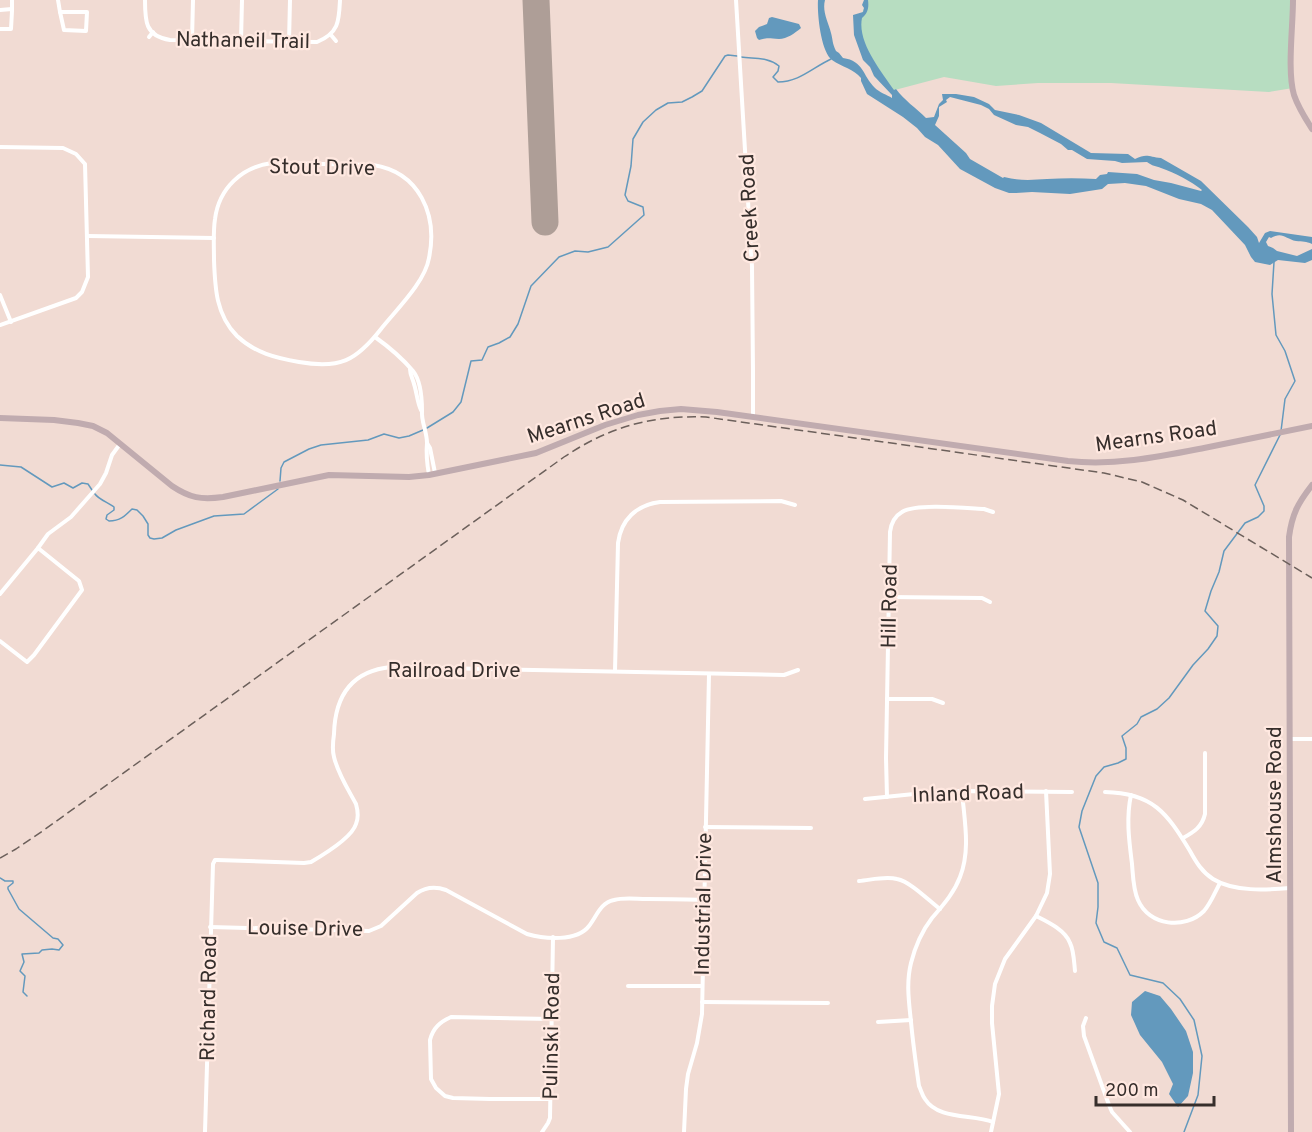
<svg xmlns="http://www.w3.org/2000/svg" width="1312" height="1132" viewBox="0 0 1312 1132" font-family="Overpass,sans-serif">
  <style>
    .green { fill: #b7ddc1 }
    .water { fill: #6399bd; fill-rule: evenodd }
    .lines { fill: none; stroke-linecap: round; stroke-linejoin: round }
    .stream { stroke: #6399bd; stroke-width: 1.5 }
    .runway { stroke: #ae9e97; stroke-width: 27 }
    .street { stroke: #fff; stroke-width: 4 }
    .secondary { stroke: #c0abaf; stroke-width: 6 }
    .rail { stroke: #6c605b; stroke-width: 1.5; stroke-dasharray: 9 4.5; stroke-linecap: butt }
    .labels { text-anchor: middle; stroke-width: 4.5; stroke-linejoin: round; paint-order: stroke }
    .street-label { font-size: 21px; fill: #362e2b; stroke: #ffe8e0 }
  </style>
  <rect width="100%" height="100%" fill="#f1dbd3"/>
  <path class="green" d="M867,0H1293V88L1269,92L1111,83H1038L996,86L944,77L891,91L868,58L858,24Z"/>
  <g class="water">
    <path d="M818,0H825C822,12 828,21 831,33C833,40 832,43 836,51L839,53L843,58C864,61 862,75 875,88C879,92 887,95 892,98V95L874,76L870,67L863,60L854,35L853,15L863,12L864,8L862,5L864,0H868C869,7 868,13 862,18C857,42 881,71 894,90L896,89C904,100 916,108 926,118L934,117L939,104L943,100L942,94H956L974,97L989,104L995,110L1019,115L1041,123L1091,153L1128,154L1135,159C1147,153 1149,157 1161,158L1201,181L1248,227L1257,237L1259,243L1265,233L1270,231L1312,237V244C1306,241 1303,242 1296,241C1286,239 1282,231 1271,238L1269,237L1266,242L1268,246L1273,248L1277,251L1297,256L1312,249V260L1305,263L1278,260L1270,265L1255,262L1251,257L1245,245L1212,210L1201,204L1179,199L1146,186L1125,183L1108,184L1102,189L1070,194L1032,192L1016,193H1009L995,188L960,169L938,145L925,137L917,128L903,117L867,94L861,81V78C854,69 842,67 832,60C821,52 817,14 818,0ZM950,97L981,105L989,109L994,115L1016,125L1028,127L1040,133L1061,144L1068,150H1072L1087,159L1115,161L1122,163L1147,162C1152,166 1156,166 1161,168C1175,173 1191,181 1202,190L1201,191L1171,183L1154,180L1137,174L1108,172L1107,174L1100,175L1096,179C1080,178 1063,178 1047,179C1032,180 1019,181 1004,177L1003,178L970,159L966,153L935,125L939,116V107L947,102L946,100Z"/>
    <path d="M772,17L799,24L801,28C795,33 787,39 779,39C770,39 769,37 759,40L757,38L755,31L759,27L767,24L769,18Z"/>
    <path d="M1145,991L1160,996L1171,1009L1186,1031L1193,1052V1073L1188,1096L1178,1107L1169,1094L1173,1084L1162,1062L1140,1035L1131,1015L1132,1002Z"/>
  </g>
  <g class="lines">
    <g class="stream">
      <path d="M741,57C755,59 768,57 779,66L778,71L773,77L778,82C799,82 812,68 831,59"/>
      <path d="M1274,262L1272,294L1276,335L1285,351L1295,381L1285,399L1281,431"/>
      <path d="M427,428L453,412L461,402L471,361L482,360L488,347L499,343L510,337L518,324L531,286L559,257L575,251L588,252L608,247L644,215L643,207L628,201L625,195L631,166L633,139L643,122L656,110L668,103L682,102L692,97L702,91L725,56L728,55L737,56"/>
      <path d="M0,465L21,467L52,487L64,483L73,488L82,483L88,484L92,490"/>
      <path d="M280,481L281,468L284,462L309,449L321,445L368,440L384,434L399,438L409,436L423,430"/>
      <path d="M95,494C98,499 109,503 114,507V510L107,515L106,519L109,521C120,521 125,516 132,509L137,510L143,516L148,524V535L150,538L154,539L162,538L176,530L214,516L244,514L278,489"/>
      <path d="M0,878L5,881H13V883L8,887V889L19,909L53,938L58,939L63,945L59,950L52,949L42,950L39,953L22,954L24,962L20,971L25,976L23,992L27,996"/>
      <path d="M1184,1132L1198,1095L1202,1056L1194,1020L1180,999L1163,983L1130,975L1117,948L1104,942L1096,923L1098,907V883L1079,827L1082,811L1096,776L1104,767L1118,763L1126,759V748L1122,736L1137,724L1141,717L1157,709L1169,698L1193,665L1208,649L1217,636L1218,626L1205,611L1211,591L1219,572L1224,551L1245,523L1258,517L1264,511V506L1255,485L1280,435"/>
    </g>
    <path class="runway" d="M536,0L545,222"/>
    <g class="street">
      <path d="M12,0V9"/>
      <path d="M58,0L60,12"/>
      <path d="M145,0C145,21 145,36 170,40L317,42C339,33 339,21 340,0"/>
      <path d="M736,0L752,267L753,372V416"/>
      <path d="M0,10L12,9V11L11,29H0"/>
      <path d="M60,12H87L86,31L64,30Z"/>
      <path d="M331,35L336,41"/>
      <path d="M149,37L153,32"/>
      <path d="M192,40L193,0"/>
      <path d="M241,41L242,0"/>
      <path d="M289,42L290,0"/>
      <path d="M0,147L63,148L76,154L85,164L88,277L82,292L76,298L0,325"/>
      <path d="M272,163L373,165C419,172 438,214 429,258C425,282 397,309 381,329C356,361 340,369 299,362C276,358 255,353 237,336C216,315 215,288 214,260C214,246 213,232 215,219C219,188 242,167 272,163Z"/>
      <path d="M88,236L214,238"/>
      <path d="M0,295L11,322"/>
      <path d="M375,337C389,347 402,358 413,371C421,381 422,399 422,411C421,421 427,432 427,443C426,454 427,464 429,475"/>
      <path d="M410,369C410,375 413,379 414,384C417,393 417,402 421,410"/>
      <path d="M427,443L430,448L435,473"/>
      <path d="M38,548L48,534L71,517L100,484L106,473L112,455L120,444"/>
      <path d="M0,594L38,548L79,581L82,590L34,655L27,662L0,641"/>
      <path d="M889,597L982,598L990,602"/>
      <path d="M615,671L618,543C621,520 636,505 660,502L781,501L795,505"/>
      <path d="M887,699H932L943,703"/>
      <path d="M1290,739H1312"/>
      <path d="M962,791C964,819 971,849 960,877C954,893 943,905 932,918C922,931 915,947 911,963C906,983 909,1002 911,1022C913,1043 916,1065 919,1086C921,1090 922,1095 925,1099C938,1120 972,1114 993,1122"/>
      <path d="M1105,792C1153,793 1167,813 1190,851C1196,862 1202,872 1213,879C1234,892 1266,890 1290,888"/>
      <path d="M1131,795C1126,818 1129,840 1132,864C1133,875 1133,889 1138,900C1149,926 1185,930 1204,911C1211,903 1215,892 1220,883"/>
      <path d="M887,797L886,758L890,532C891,524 895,516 902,512C916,503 966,508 984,509L993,512"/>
      <path d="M865,799L924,793L962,791L1072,792"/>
      <path d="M705,827L811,828"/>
      <path d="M1183,838C1194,832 1202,827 1205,814V753"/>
      <path d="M859,881C871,880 885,876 897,879C911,882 928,900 940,909"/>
      <path d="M1036,916C1048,922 1065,930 1070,943C1074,951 1074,962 1075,971"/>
      <path d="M210,927L369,931L381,926L417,893C426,887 435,886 446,890L527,934C544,939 577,942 589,926C597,916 600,903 614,900C624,897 636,899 647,899C666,899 684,899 703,900"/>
      <path d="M628,986H702"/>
      <path d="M702,1002L828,1003"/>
      <path d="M1086,1018L1083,1026L1084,1036L1109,1105L1112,1112L1130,1132"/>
      <path d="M878,1022L911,1020"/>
      <path d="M550,1099H490L453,1098L445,1096L436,1088L431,1079L430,1040C433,1028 440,1022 451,1017L552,1019"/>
      <path d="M205,1132L213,864L215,860H217L304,863L311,862C323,855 352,837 356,824C359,817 358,811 356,804C348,789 338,774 334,757C332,750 333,741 334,734C335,696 351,671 391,667L784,675L798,670"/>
      <path d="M542,1132L548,1123L550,1118L553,937"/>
      <path d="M684,1132L686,1089L688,1074L697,1043L702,1014L709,674"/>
      <path d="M991,1132L999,1094L992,1023V1006L995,984L1005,959L1036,916L1047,893L1050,874L1046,791"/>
    </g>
    <g class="secondary">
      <path d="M1293,0C1293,27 1287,71 1294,95C1298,107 1305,118 1312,129"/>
      <path d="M0,418L54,420L78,423L93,426L107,433L172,486C190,498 201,500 223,497L329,475L409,477L429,475L536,453L605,425L638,415L660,411L681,409L717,412L1068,461C1115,466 1158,457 1204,448C1240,441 1276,433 1312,426"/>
      <path d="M1291,1132L1289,537C1292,514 1298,503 1312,485"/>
    </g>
    <path class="rail" d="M0,858L16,849L44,830L564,457C609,427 651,415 706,417L1104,473L1142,482L1183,500L1312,578"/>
  </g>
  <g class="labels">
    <g class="street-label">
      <text transform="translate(243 40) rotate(1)" y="7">Nathaneil Trail</text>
      <text transform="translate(322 167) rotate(1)" y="7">Stout Drive</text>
      <text transform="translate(749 208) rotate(-93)" y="7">Creek Road</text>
      <text transform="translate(586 418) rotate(-18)" y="7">Mearns Road</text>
      <text transform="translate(1156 436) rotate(-8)" y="7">Mearns Road</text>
      <text transform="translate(889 606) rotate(-89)" y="7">Hill Road</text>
      <text x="454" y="677">Railroad Drive</text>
      <text transform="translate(968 793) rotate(-2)" y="7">Inland Road</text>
      <text transform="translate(1274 805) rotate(-90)" y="7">Almshouse Road</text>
      <text transform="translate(703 904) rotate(-89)" y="7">Industrial Drive</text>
      <text transform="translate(305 928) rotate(1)" y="7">Louise Drive</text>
      <text transform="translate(208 998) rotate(-89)" y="7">Richard Road</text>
      <text transform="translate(551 1036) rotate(-89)" y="7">Pulinski Road</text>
    </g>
  </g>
  <path d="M1096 1096v9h118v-9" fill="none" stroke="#362e2b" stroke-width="3"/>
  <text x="1105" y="1096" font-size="18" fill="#362e2b" stroke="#ffe8e0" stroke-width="4.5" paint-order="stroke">200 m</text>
</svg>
